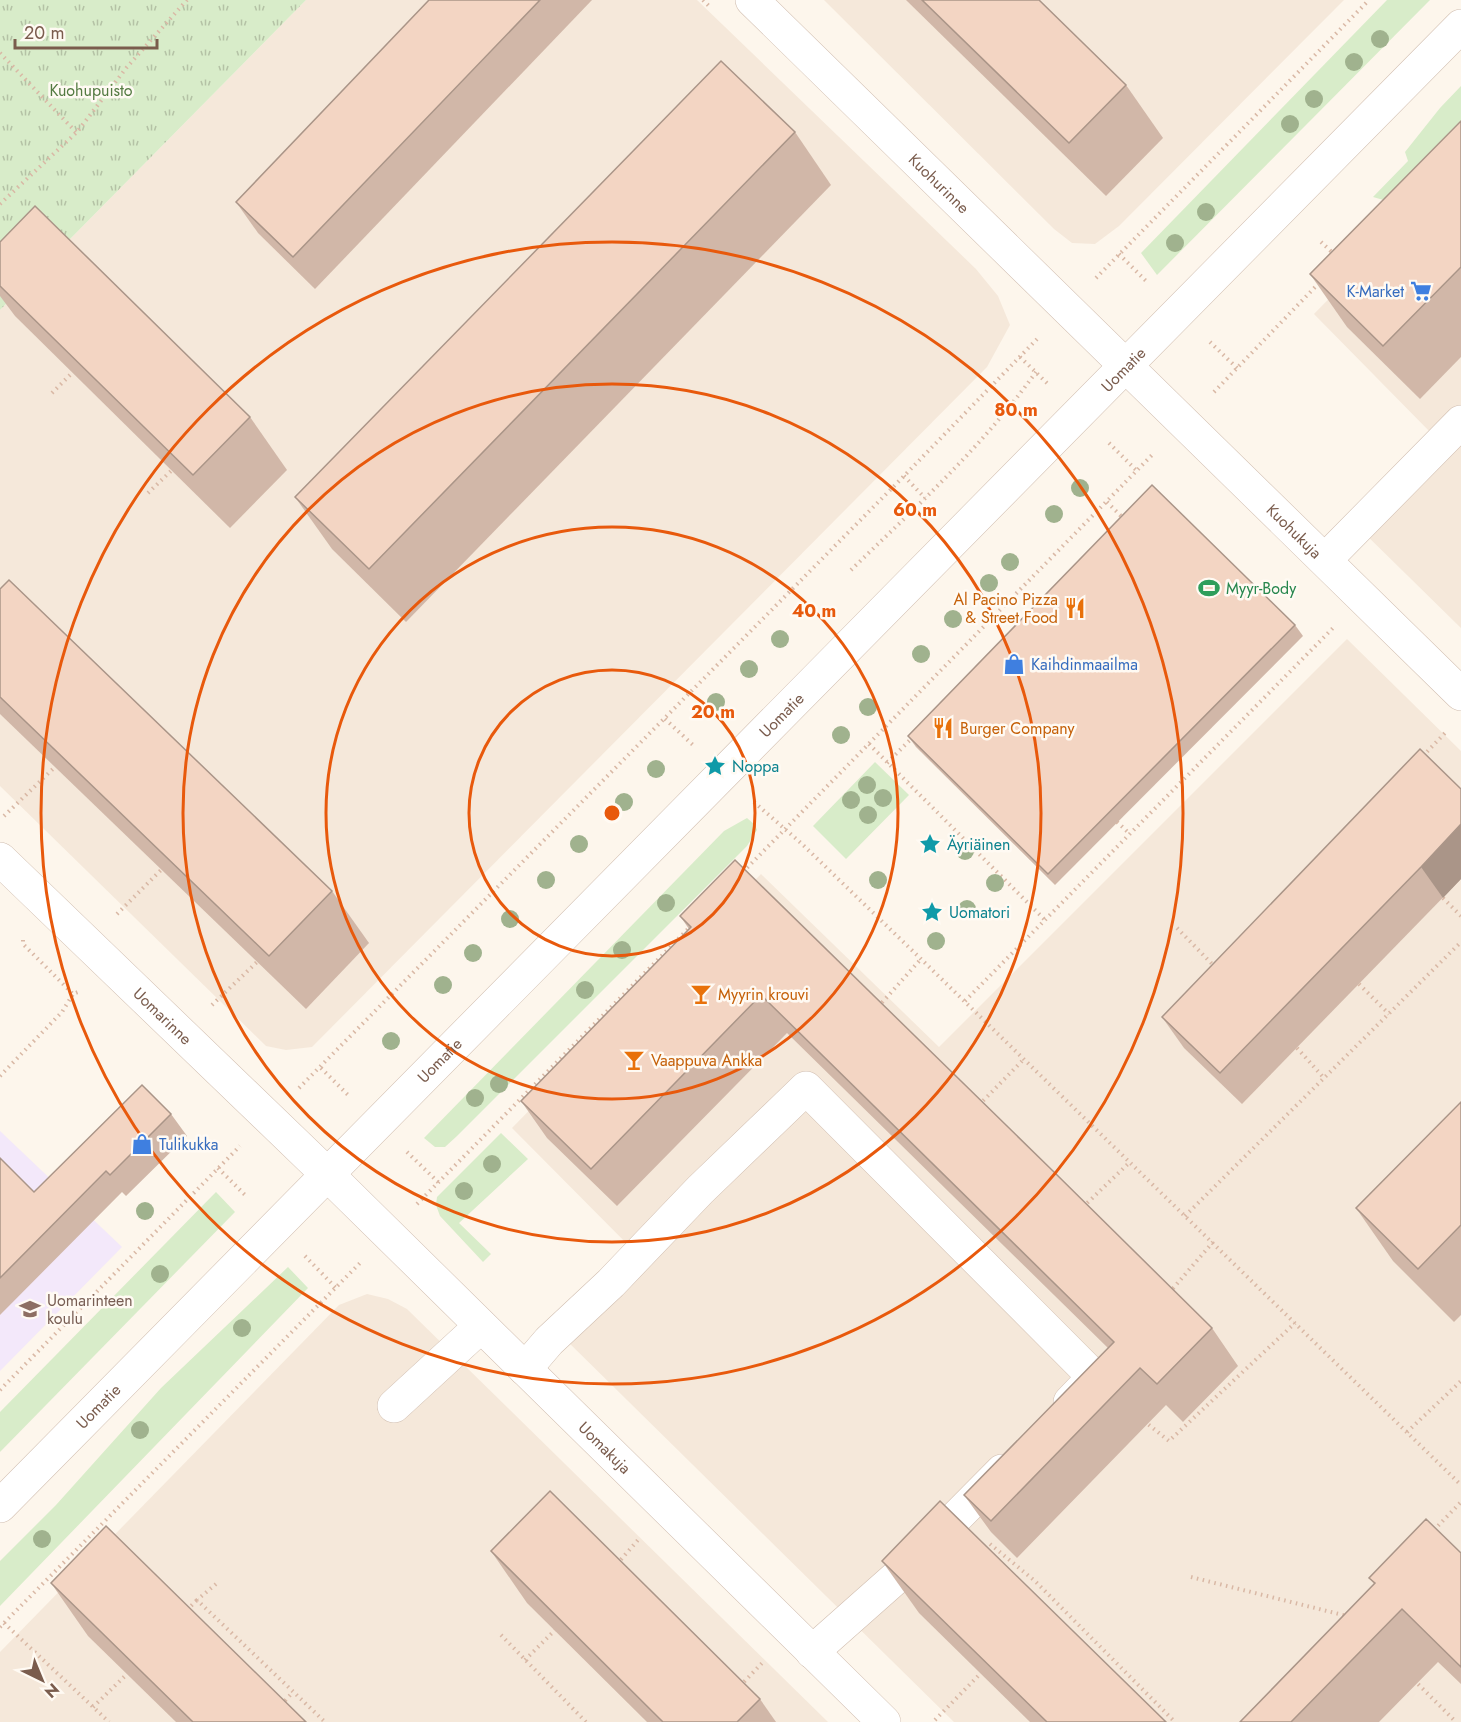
<svg xmlns="http://www.w3.org/2000/svg" width="1461" height="1722" viewBox="0 0 1461 1722" font-family="Jost,sans-serif">
  <style>
    .residential { fill: #f5e8da }
    .education { fill: #f3e8fa }
    .green { fill: #d8ecc9 }
    .park { fill: url(#park-tufts) }
    .lines { fill: none; stroke-linecap: round; stroke-linejoin: round }
    .minor-casing { stroke: #d1beb0; stroke-width: 34 }
    .path { stroke: #d9b8a5; stroke-width: 4; stroke-dasharray: 1.5 4.5; stroke-linecap: butt }
    .minor { stroke: #fff; stroke-width: 33 }
    .tree { fill: #a0b28e }
    .wall { fill: #d1b7a8 }
    .shaded-wall { fill: #aa9588 }
    .building { fill: #f3d5c3; stroke: #aa9588; stroke-width: 1.5 }
    .ring { fill: none; stroke: #e8590c; stroke-width: 3 }
    .labels { text-anchor: middle; stroke-width: 5; stroke-linejoin: round; paint-order: stroke }
    .park-label { font-size: 16px; fill: #537a41; stroke: #fffaf3 }
    .street-label { font-size: 16px; fill: #7a5c4d; stroke: #fffaf3 }
    .shop-label { font-size: 16px; fill: #366cbe; stroke: #fffaf3; text-anchor: start }
    .leisure-label { font-size: 16px; fill: #27864d; stroke: #fffaf3; text-anchor: start }
    .food-label { font-size: 16px; fill: #c56008; stroke: #fffaf3; text-anchor: start }
    .culture-label { font-size: 16px; fill: #0d838f; stroke: #fffaf3; text-anchor: start }
    .education-label { font-size: 16px; fill: #785e54; stroke: #fffaf3; text-anchor: start }
    .centre { fill: #e8590c; stroke: #fffaf3; stroke-width: 3 }
    .ring-label { font-size: 18px; text-anchor: middle; font-weight: bold; fill: #e8590c; stroke: #fffaf3; stroke-width: 5; stroke-linejoin: round; paint-order: stroke }
  </style>
  <defs>
    <pattern id="park-tufts" width="24" height="20" patternUnits="userSpaceOnUse" patternTransform="scale(1.5)"><rect width="24" height="20" fill="#d8ecc9"/><path d="M3 7l-1-3M5 7V3M7 7l1-3M15 17l-1-3M17 17v-4M19 17l1-3" fill="none" stroke="#b4c2a5"/></pattern>
  </defs>
  <rect width="100%" height="100%" fill="#fdf6ec"/>
  <g class="residential">
    <path d="M306,0H697L976,269L998,296L1010,325L987,367L312,1047L286,1050L266,1046L0,786V310Z"/>
    <path d="M824,0H1344L1119,226L1095,244L1072,243L1054,229Z"/>
    <path d="M1461,165V628L1353,522L1436,438L1314,314Z"/>
    <path d="M1347,639L1461,751V1722H954L562,1336L637,1254L512,1128L761,874L939,1047Z"/>
    <path d="M367,1294L388,1299L407,1309L828,1722H0V1652L339,1305Z"/>
  </g>
  <path class="education" d="M0,1131L122,1247L0,1371Z"/>
  <g class="green">
    <path d="M1387,0H1430L1157,275L1141,253Z"/>
    <path d="M1461,86V125L1387,201L1373,197L1408,161L1405,152L1440,108Z"/>
    <path d="M875,762L909,795L846,859L813,826Z"/>
    <path d="M747,818L755,825L757,830L747,846L457,1136L445,1147H435L424,1138L724,831Z"/>
    <path d="M501,1133L528,1159L459,1223L491,1254L483,1262L440,1216L436,1205L437,1197Z"/>
    <path d="M216,1192L235,1212L0,1452V1412Z"/>
    <path d="M288,1267L308,1288L0,1606V1561L56,1505L161,1388Z"/>
  </g>
  <path class="park" d="M0,0H306L0,310Z"/>
  <g class="lines">
    <defs>
      <g id="minor">
        <path id="s1" d="M752,0L1461,694"/>
        <path d="M1325,560L1461,422"/>
        <path id="s2" d="M0,859L327,1174L884,1722"/>
        <path d="M525,1369L549,1341L611,1283L700,1190L806,1088L1094,1377L1070,1402"/>
        <path d="M394,1406L481,1326"/>
        <path id="s3" d="M0,1506C485,1011 976,521 1461,26"/>
        <path d="M812,1652L900,1574L1002,1471"/>
      </g>
    </defs>
    <use href="#minor" class="minor-casing"/>
    <g class="path">
      <path d="M703,0L710,7"/>
      <path d="M0,53L76,132"/>
      <path d="M0,204L77,132L127,67L187,0"/>
      <path d="M1321,242L1334,254"/>
      <path d="M1119,254L1148,283"/>
      <path d="M1096,278L1369,0"/>
      <path d="M1210,342L1237,368"/>
      <path d="M1020,357L1050,386"/>
      <path d="M1214,392L1319,283"/>
      <path d="M52,393L72,373"/>
      <path d="M1109,443L1137,471"/>
      <path d="M904,476L925,498"/>
      <path d="M148,493L171,471"/>
      <path d="M1107,502L1124,519"/>
      <path d="M851,570C916,507 983,446 1036,372"/>
      <path d="M665,719L693,745"/>
      <path d="M869,744L1045,920"/>
      <path d="M1423,756L1445,733"/>
      <path d="M887,763L912,738"/>
      <path d="M754,802L802,844L921,959L1461,1485"/>
      <path d="M4,816L55,767"/>
      <path d="M1117,822L1130,834"/>
      <path d="M743,872L1154,453"/>
      <path d="M1443,898L1461,916"/>
      <path d="M117,914L161,870"/>
      <path d="M1177,928L1216,968"/>
      <path d="M23,940V944L73,994L78,992"/>
      <path d="M1359,984L1389,1014"/>
      <path d="M965,1001L1333,628"/>
      <path d="M212,1005L257,962"/>
      <path d="M878,1007L921,959"/>
      <path d="M1297,1048L1324,1078"/>
      <path d="M321,1068L348,1095"/>
      <path d="M0,1076L62,1012L73,994"/>
      <path d="M299,1088L904,476L1039,337"/>
      <path d="M979,1105L1023,1060"/>
      <path d="M407,1152L439,1183"/>
      <path d="M218,1168L247,1197"/>
      <path d="M417,1204L692,925"/>
      <path d="M1083,1207L1130,1162"/>
      <path d="M1185,1216L1461,942"/>
      <path d="M305,1256L336,1288"/>
      <path d="M1169,1293L1213,1242"/>
      <path d="M0,1390L240,1146"/>
      <path d="M1144,1421L1169,1441L1295,1323"/>
      <path d="M1407,1432L1461,1381"/>
      <path d="M1434,1530L1461,1502"/>
      <path d="M990,1544L1035,1581L1175,1722"/>
      <path d="M617,1564L638,1540"/>
      <path d="M1191,1577L1347,1616"/>
      <path d="M216,1584L197,1600L325,1722"/>
      <path d="M187,1610L197,1600"/>
      <path d="M4,1623L109,1722"/>
      <path d="M0,1627L360,1263"/>
      <path d="M501,1635L586,1722"/>
      <path d="M525,1660L555,1630"/>
      <path d="M1414,1680L1456,1722"/>
      <path d="M740,1686L764,1661"/>
      <path d="M281,1705L293,1692"/>
      <path d="M93,1707L127,1674"/>
      <path d="M935,1720L981,1673"/>
    </g>
    <use href="#minor" class="minor"/>
  </g>
  <g class="tree">
    <circle cx="1380" cy="39" r="9"/>
    <circle cx="1354" cy="62" r="9"/>
    <circle cx="1314" cy="99" r="9"/>
    <circle cx="1290" cy="124" r="9"/>
    <circle cx="1206" cy="212" r="9"/>
    <circle cx="1175" cy="243" r="9"/>
    <circle cx="1080" cy="488" r="9"/>
    <circle cx="1054" cy="514" r="9"/>
    <circle cx="1010" cy="562" r="9"/>
    <circle cx="989" cy="583" r="9"/>
    <circle cx="953" cy="619" r="9"/>
    <circle cx="780" cy="639" r="9"/>
    <circle cx="921" cy="654" r="9"/>
    <circle cx="749" cy="669" r="9"/>
    <circle cx="716" cy="702" r="9"/>
    <circle cx="868" cy="707" r="9"/>
    <circle cx="841" cy="735" r="9"/>
    <circle cx="656" cy="769" r="9"/>
    <circle cx="867" cy="785" r="9"/>
    <circle cx="883" cy="798" r="9"/>
    <circle cx="851" cy="800" r="9"/>
    <circle cx="624" cy="802" r="9"/>
    <circle cx="868" cy="815" r="9"/>
    <circle cx="579" cy="844" r="9"/>
    <circle cx="965" cy="851" r="9"/>
    <circle cx="546" cy="880" r="9"/>
    <circle cx="878" cy="880" r="9"/>
    <circle cx="995" cy="883" r="9"/>
    <circle cx="666" cy="903" r="9"/>
    <circle cx="967" cy="909" r="9"/>
    <circle cx="510" cy="919" r="9"/>
    <circle cx="936" cy="941" r="9"/>
    <circle cx="622" cy="950" r="9"/>
    <circle cx="473" cy="953" r="9"/>
    <circle cx="443" cy="985" r="9"/>
    <circle cx="585" cy="990" r="9"/>
    <circle cx="391" cy="1041" r="9"/>
    <circle cx="499" cy="1084" r="9"/>
    <circle cx="475" cy="1098" r="9"/>
    <circle cx="492" cy="1164" r="9"/>
    <circle cx="464" cy="1191" r="9"/>
    <circle cx="145" cy="1211" r="9"/>
    <circle cx="160" cy="1274" r="9"/>
    <circle cx="242" cy="1328" r="9"/>
    <circle cx="140" cy="1430" r="9"/>
    <circle cx="42" cy="1539" r="9"/>
  </g>
  <g class="wall">
    <path d="M429,0H592L315,289L258,233L236,202Z"/>
    <path d="M906,0H1039L1126,85L1163,138L1106,196Z"/>
    <path d="M1461,121V357L1420,399L1347,327L1310,274Z"/>
    <path d="M795,132L831,185L406,622L332,549L295,497Z"/>
    <path d="M0,242L250,417L287,470L230,528L15,316L0,296Z"/>
    <path d="M0,589L332,891L369,943L306,1009L0,714Z"/>
    <path d="M1295,625L1303,636L1055,885L916,747L908,736Z"/>
    <path d="M1461,789V879L1242,1104L1184,1048L1162,1017Z"/>
    <path d="M680,916L1212,1328L1238,1366L1183,1422L1166,1405L1017,1558L991,1532L964,1495L1108,1348L787,1033L617,1206L547,1138L521,1101L689,929Z"/>
    <path d="M1461,1102V1315L1454,1322L1393,1261L1356,1208Z"/>
    <path d="M171,1114L187,1136L126,1196L122,1192L0,1315V1158L34,1192Z"/>
    <path d="M491,1551L760,1699L776,1722H647L527,1603Z"/>
    <path d="M1461,1553V1684L1438,1662L1379,1722H1240L1374,1584L1369,1578Z"/>
    <path d="M882,1561L1166,1722H1030L919,1613Z"/>
    <path d="M51,1583L306,1722H176L88,1636Z"/>
  </g>
  <path class="shaded-wall" d="M1461,824V879L1443,898L1421,867Z"/>
  <g class="building">
    <path d="M429,0H540L293,257L236,202Z"/>
    <path d="M922,0H1039L1126,85L1069,143Z"/>
    <path d="M721,61L795,132L369,569L295,497Z"/>
    <path d="M1461,121V267L1383,346L1310,274Z"/>
    <path d="M35,206L250,417L193,475L0,286V242Z"/>
    <path d="M1152,485L1295,625L1048,874L908,736Z"/>
    <path d="M9,580L332,891L269,956L0,697V589Z"/>
    <path d="M1420,749L1461,789V824L1421,867L1220,1073L1162,1017Z"/>
    <path d="M735,860L1054,1172L1212,1328L1157,1384L1140,1368L991,1521L964,1495L1114,1342L761,995L591,1169L521,1101L691,927L680,916Z"/>
    <path d="M142,1085L171,1114L110,1175L106,1171L0,1278V1158L34,1192Z"/>
    <path d="M1461,1102V1225L1418,1269L1356,1208Z"/>
    <path d="M550,1491L760,1699L737,1722H663L491,1551Z"/>
    <path d="M940,1501L1166,1722H1047L882,1561Z"/>
    <path d="M1426,1519L1461,1553V1667L1402,1609L1291,1722H1240L1375,1583L1369,1578Z"/>
    <path d="M106,1526L306,1722H193L51,1583Z"/>
  </g>
  <g class="ring">
    <circle cx="612" cy="813" r="143"/>
    <circle cx="612" cy="813" r="286"/>
    <circle cx="612" cy="813" r="429"/>
    <circle cx="612" cy="813" r="571"/>
  </g>
  <defs>
    <symbol id="supermarket-bare" viewBox="-9 -9 18 18"><path d="M-6-5.5h2.5l.6 2H6L4.5 2H-2.5L-4.4-4H-6ZM-1.5 3.2a1.3 1.3 0 1 0 .1 0ZM3 3.2a1.3 1.3 0 1 0 .1 0Z" fill="#3f7fe0" stroke="#fffaf3" stroke-width="2.5" paint-order="stroke"/></symbol>
    <symbol id="stadium-bare" viewBox="-9 -9 18 18"><path d="M0-5a6.5 5 0 1 0 0 10a6.5 5 0 1 0 0-10ZM-3.5-1.8h7v3.6h-7Z" fill="#2e9e5b" stroke="#fffaf3" stroke-width="2.5" paint-order="stroke"/></symbol>
    <symbol id="restaurant-bare" viewBox="-9 -9 18 18"><path d="M-5-6h1v4h1v-4h1v4h1v-4h1v5L-1.5 .5V6h-2V.5L-5-1ZM5-6V6H3V1.5H1.5Q1.5-4 5-6Z" fill="#e8710a" stroke="#fffaf3" stroke-width="2.5" paint-order="stroke"/></symbol>
    <symbol id="shop-bare" viewBox="-9 -9 18 18"><path d="M-5-2.5h2.3a2.7 3.5 0 0 1 5.4 0H5L5.5 6h-11ZM-1.5-2.5h3a1.5 2.3 0 0 0-3 0Z" fill="#3f7fe0" stroke="#fffaf3" stroke-width="2.5" paint-order="stroke"/></symbol>
    <symbol id="sight-bare" viewBox="-9 -9 18 18"><path d="M0-6L1.8-2.2L6-1.7L2.9 1.2L3.7 5.4L0 3.3L-3.7 5.4L-2.9 1.2L-6-1.7L-1.8-2.2Z" fill="#0f9aa8" stroke="#fffaf3" stroke-width="2.5" paint-order="stroke"/></symbol>
    <symbol id="bar-bare" viewBox="-9 -9 18 18"><path d="M-6-5H6L.8 .8V4.5H3.5V6h-7V4.5H-.8V.8Z" fill="#e8710a" stroke="#fffaf3" stroke-width="2.5" paint-order="stroke"/></symbol>
    <symbol id="school-bare" viewBox="-9 -9 18 18"><path d="M0-5L7-2L0 1L-7-2ZM-4 1L0 2.5L4 1V4Q0 6-4 4Z" fill="#8d6e63" stroke="#fffaf3" stroke-width="2.5" paint-order="stroke"/></symbol>
  </defs>
  <g fill-rule="evenodd">
    <use href="#supermarket-bare" x="1406" y="276" width="30" height="30"/>
    <use href="#stadium-bare" x="1194" y="573" width="30" height="30"/>
    <use href="#restaurant-bare" x="1060" y="593" width="30" height="30"/>
    <use href="#shop-bare" x="999" y="649" width="30" height="30"/>
    <use href="#restaurant-bare" x="928" y="713" width="30" height="30"/>
    <use href="#sight-bare" x="700" y="751" width="30" height="30"/>
    <use href="#sight-bare" x="915" y="829" width="30" height="30"/>
    <use href="#sight-bare" x="917" y="897" width="30" height="30"/>
    <use href="#bar-bare" x="686" y="979" width="30" height="30"/>
    <use href="#bar-bare" x="619" y="1045" width="30" height="30"/>
    <use href="#shop-bare" x="127" y="1129" width="30" height="30"/>
    <use href="#school-bare" x="15" y="1294" width="30" height="30"/>
  </g>
  <g class="labels">
    <g class="park-label">
      <text x="91" y="96">Kuohupuisto</text>
    </g>
    <g class="street-label">
      <text dy="6" stroke="none"><textPath href="#s1" startOffset="262">Kuohurinne</textPath></text>
      <text dy="6" stroke="none"><textPath href="#s3" startOffset="1598">Uomatie</textPath></text>
      <text dy="6" stroke="none"><textPath href="#s1" startOffset="759">Kuohukuja</textPath></text>
      <text dy="6" stroke="none"><textPath href="#s3" startOffset="1112">Uomatie</textPath></text>
      <text dy="6" stroke="none"><textPath href="#s2" startOffset="226">Uomarinne</textPath></text>
      <text dy="6" stroke="none"><textPath href="#s3" startOffset="626">Uomatie</textPath></text>
      <text dy="6" stroke="none"><textPath href="#s3" startOffset="140">Uomatie</textPath></text>
      <text dy="6" stroke="none"><textPath href="#s2" startOffset="844">Uomakuja</textPath></text>
    </g>
    <g class="shop-label">
      <text x="1404" y="297" text-anchor="end">K-Market</text>
      <text x="1031" y="670">Kaihdinmaailma</text>
      <text x="159" y="1150">Tulikukka</text>
    </g>
    <g class="leisure-label">
      <text x="1226" y="594">Myyr-Body</text>
    </g>
    <g class="food-label">
      <text x="1058" y="605" text-anchor="end">Al Pacino Pizza<tspan x="1058" dy="18">&amp; Street Food</tspan></text>
      <text x="960" y="734">Burger Company</text>
      <text x="718" y="1000">Myyrin krouvi</text>
      <text x="651" y="1066">Vaappuva Ankka</text>
    </g>
    <g class="culture-label">
      <text x="732" y="772">Noppa</text>
      <text x="947" y="850">Äyriäinen</text>
      <text x="949" y="918">Uomatori</text>
    </g>
    <g class="education-label">
      <text x="47" y="1306">Uomarinteen<tspan x="47" dy="18">koulu</tspan></text>
    </g>
  </g>
  <circle cx="612" cy="813" r="9" class="centre"/>
  <g class="ring-label">
    <text x="1016" y="416">80 m</text>
    <text x="915" y="516">60 m</text>
    <text x="814" y="617">40 m</text>
    <text x="713" y="718">20 m</text>
  </g>
  <g transform="translate(42 1680) rotate(137)" stroke="#fffaf3" stroke-width="4.5" paint-order="stroke">
  <path d="M0-4.5L10 22L0 15L-10 22Z" fill="#7a5c4d"/>
  <text y="-9" font-size="16" font-weight="bold" text-anchor="middle" fill="#7a5c4d">N</text>
  </g>
  <path d="M15 39v9h142v-9" fill="none" stroke="#7a5c4d" stroke-width="3"/>
  <text x="24" y="39" font-size="18" fill="#7a5c4d" stroke="#fffaf3" stroke-width="4.5" paint-order="stroke">20 m</text>
</svg>
